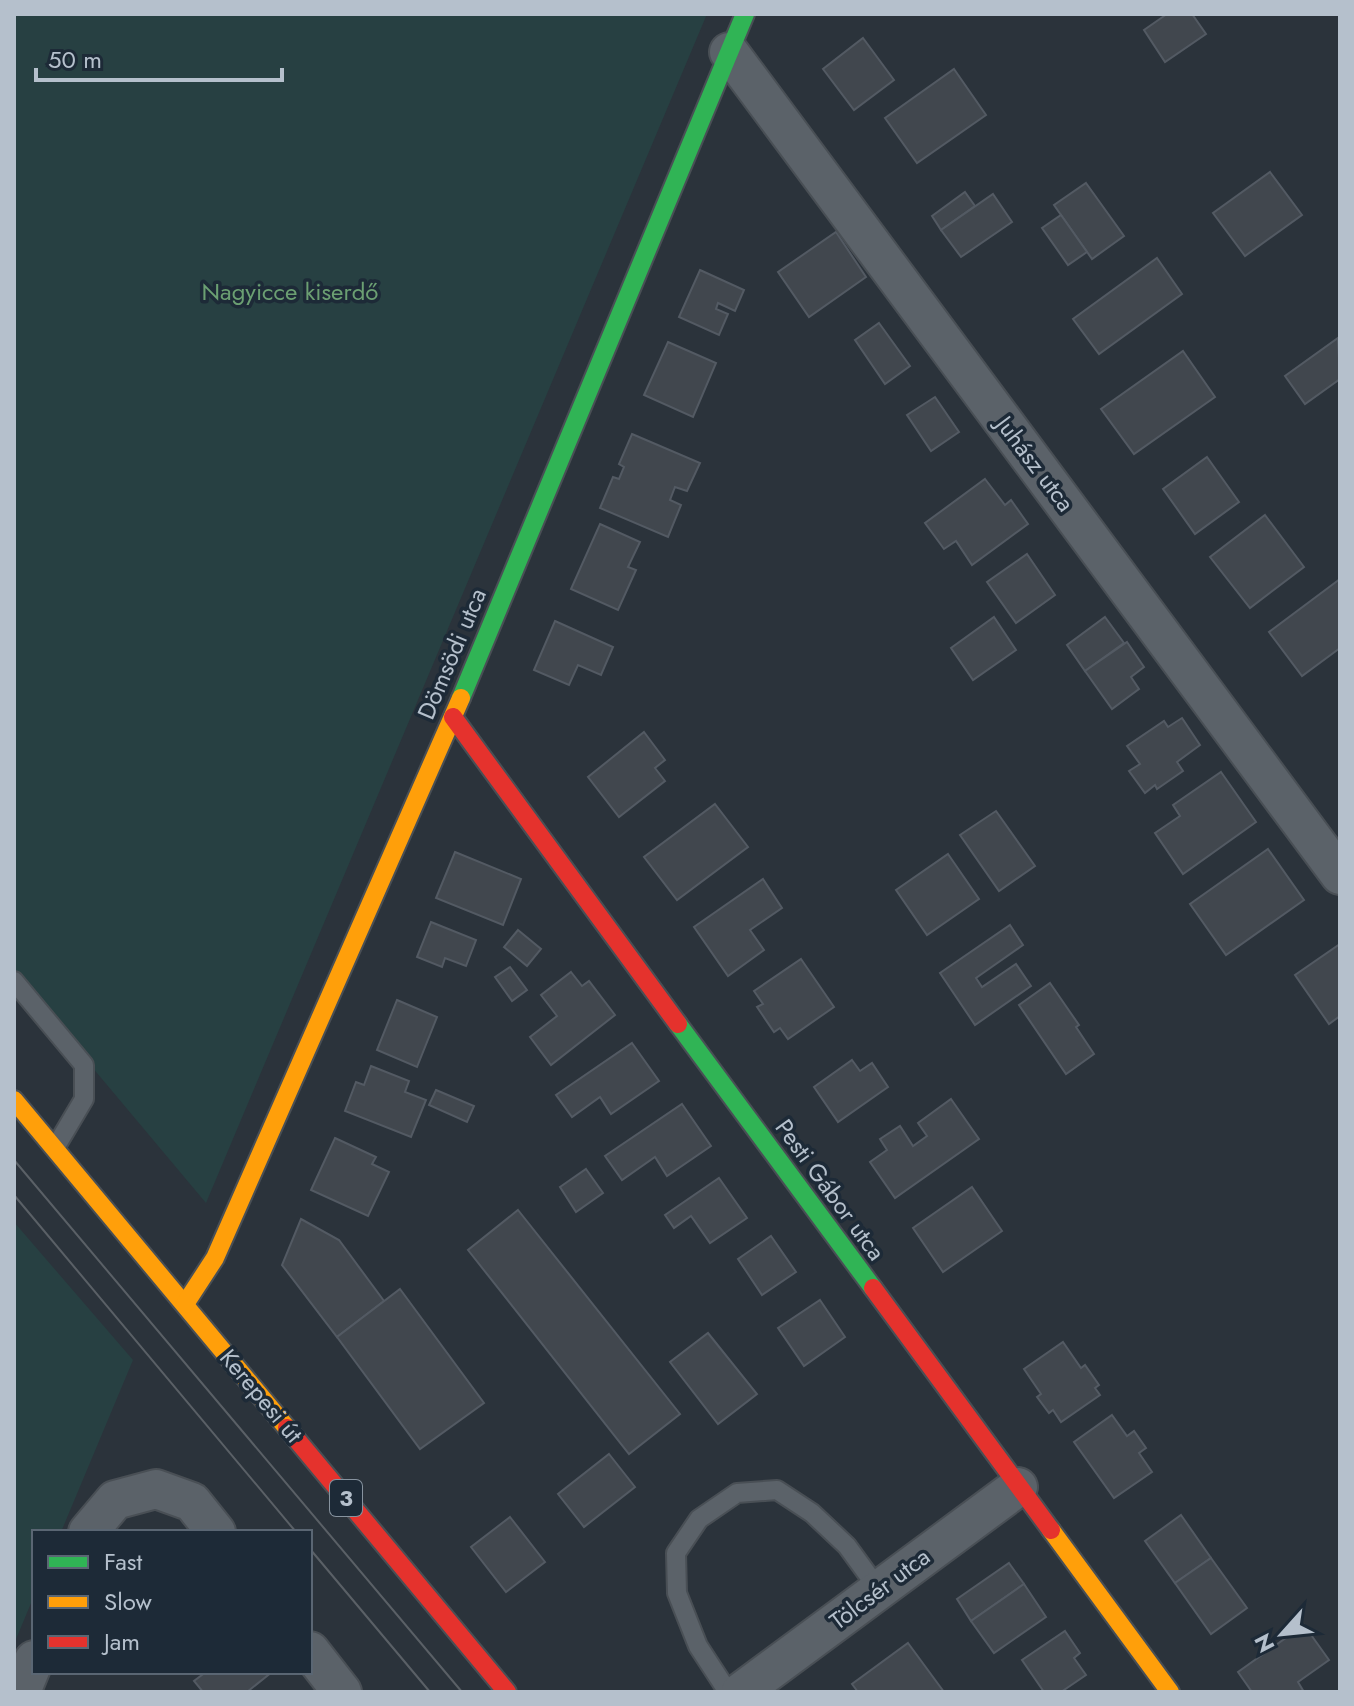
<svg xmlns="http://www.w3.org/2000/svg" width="1354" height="1706" viewBox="0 0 1354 1706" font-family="Jost,sans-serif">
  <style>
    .green { fill: #274042 }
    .building { fill: #41474e; stroke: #535a63; stroke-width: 2 }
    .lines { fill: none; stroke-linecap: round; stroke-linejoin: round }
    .lane-casing { stroke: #494f55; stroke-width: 22 }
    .street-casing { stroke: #494f55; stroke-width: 42 }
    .fast-casing { stroke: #494f55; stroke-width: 22 }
    .slow-casing { stroke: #494f55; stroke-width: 22 }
    .jam-casing { stroke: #494f55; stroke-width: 22 }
    .lane { stroke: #5b6269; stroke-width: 18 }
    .street { stroke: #5b6269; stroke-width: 38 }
    .fast { stroke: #30b455; stroke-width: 18 }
    .slow { stroke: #ff9f0a; stroke-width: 18 }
    .jam { stroke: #e5322d; stroke-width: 18 }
    .tram { stroke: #5a6066; stroke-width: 2 }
    .labels { text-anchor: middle; stroke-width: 7; stroke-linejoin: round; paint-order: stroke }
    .shield { fill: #1d2a37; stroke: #87939f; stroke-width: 2 }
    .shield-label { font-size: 22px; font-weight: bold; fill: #b5c0cc }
    .park-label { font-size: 24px; fill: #6b9f72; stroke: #1d2a37 }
    .street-label { font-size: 24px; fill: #b5c0cc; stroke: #1d2a37 }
  </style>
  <rect width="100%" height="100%" fill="#2b333b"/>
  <g class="green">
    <path d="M14,14H707L206,1203L14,974Z"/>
    <path d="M14,1222L133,1360L61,1532H34V1596L14,1644Z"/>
  </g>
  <g class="building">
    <path d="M1167,14H1192L1206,34L1165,62L1144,30Z"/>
    <path d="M863,38L894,80L854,110L823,69Z"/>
    <path d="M954,69L986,115L917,163L885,118Z"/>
    <path d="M1270,172L1302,215L1245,256L1213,213Z"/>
    <path d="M1086,183L1124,236L1092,259L1054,205Z"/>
    <path d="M965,192L975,206L941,230L932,216Z"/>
    <path d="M993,194L1012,222L961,257L941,230Z"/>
    <path d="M1061,215L1087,252L1068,265L1042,228Z"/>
    <path d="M836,232L866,277L809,317L778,272Z"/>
    <path d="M1157,258L1182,294L1099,354L1073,319Z"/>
    <path d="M700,270L744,290L735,311L718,303L716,309L728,314L719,335L679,317Z"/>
    <path d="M879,323L910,366L885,384L855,340Z"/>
    <path d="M1338,338L1340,379L1305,404L1285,376Z"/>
    <path d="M668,342L716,363L693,417L644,395Z"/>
    <path d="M1183,351L1215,397L1134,454L1101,409Z"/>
    <path d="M935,397L959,432L931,451L907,415Z"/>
    <path d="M632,434L700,463L687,491L675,487L670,500L681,505L668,537L600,508L613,477L619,479L624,467L619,464Z"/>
    <path d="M1207,457L1239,502L1195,534L1163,489Z"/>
    <path d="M985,479L1005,505L1011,500L1028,524L972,565L956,541L944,549L925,523Z"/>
    <path d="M1265,515L1304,567L1250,608L1210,557Z"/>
    <path d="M600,524L640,542L628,567L636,570L618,610L571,589Z"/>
    <path d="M1027,554L1055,595L1016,623L987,582Z"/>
    <path d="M1340,579V648L1302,676L1269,632Z"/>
    <path d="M994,617L1016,650L973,680L951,648Z"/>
    <path d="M1105,617L1124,643L1085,671L1067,645Z"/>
    <path d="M555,621L613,647L601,675L578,665L569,685L534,670Z"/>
    <path d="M1127,642L1144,667L1131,677L1139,689L1112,709L1085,671Z"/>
    <path d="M1182,718L1200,745L1177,762L1183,771L1157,789L1155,785L1145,793L1129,771L1140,764L1127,746L1164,721L1168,727Z"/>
    <path d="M644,732L665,760L655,768L665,781L619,817L588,777Z"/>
    <path d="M1221,772L1256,822L1183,874L1155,833L1180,816L1173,805Z"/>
    <path d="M715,804L748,847L677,900L644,857Z"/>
    <path d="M996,811L1035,866L999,891L960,835Z"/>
    <path d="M1268,849L1304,900L1226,955L1190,904Z"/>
    <path d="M455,852L521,879L503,925L436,898Z"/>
    <path d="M948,854L979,899L927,935L896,890Z"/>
    <path d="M763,879L782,908L750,930L764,950L728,976L694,927Z"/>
    <path d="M431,922L476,940L466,966L445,958L442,967L417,957Z"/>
    <path d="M1010,925L1023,945L976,978L982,987L1016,964L1031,986L975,1025L940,973Z"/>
    <path d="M518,930L541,949L527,966L504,947Z"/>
    <path d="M1340,944V1016L1329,1024L1295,975Z"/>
    <path d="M801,959L834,1007L788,1039L780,1028L774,1032L757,1007L763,1004L754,991Z"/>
    <path d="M510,967L527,990L512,1001L495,977Z"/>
    <path d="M571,972L582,986L589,981L615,1015L551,1065L530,1037L557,1016L541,995Z"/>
    <path d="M1050,983L1079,1025L1076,1027L1094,1054L1066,1074L1019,1005Z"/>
    <path d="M397,1000L437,1017L417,1067L377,1050Z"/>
    <path d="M632,1043L659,1081L611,1114L600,1097L572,1117L556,1095Z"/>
    <path d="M852,1060L860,1071L872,1063L888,1087L838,1122L814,1087Z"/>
    <path d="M371,1066L409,1081L405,1092L426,1100L411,1137L345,1111L356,1082L364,1085Z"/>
    <path d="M436,1090L474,1106L467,1122L429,1105Z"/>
    <path d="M951,1099L979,1139L895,1198L870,1162L887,1150L880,1139L900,1126L913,1146L927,1136L918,1123Z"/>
    <path d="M682,1104L711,1146L667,1176L655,1157L622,1180L605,1156Z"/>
    <path d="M335,1138L376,1157L372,1164L389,1172L368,1216L311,1190Z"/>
    <path d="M586,1169L603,1193L576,1212L560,1187Z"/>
    <path d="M719,1178L747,1218L710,1243L691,1216L674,1228L665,1215Z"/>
    <path d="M972,1187L1002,1231L943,1272L913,1228Z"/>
    <path d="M518,1210L680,1414L629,1454L468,1250Z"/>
    <path d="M301,1219L339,1240L384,1301L337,1337L282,1265Z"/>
    <path d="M771,1236L796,1272L762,1295L738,1259Z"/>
    <path d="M400,1289L484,1403L420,1449L337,1337Z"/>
    <path d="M820,1300L845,1337L804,1366L778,1328Z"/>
    <path d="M708,1333L757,1394L718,1424L670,1362Z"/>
    <path d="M1063,1342L1081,1368L1085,1365L1099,1385L1095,1388L1100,1395L1061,1422L1053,1410L1049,1413L1037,1397L1041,1394L1024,1369Z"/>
    <path d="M1112,1415L1127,1436L1134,1431L1146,1448L1139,1453L1152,1472L1114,1498L1074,1442Z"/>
    <path d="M609,1454L635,1487L584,1527L558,1494Z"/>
    <path d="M1181,1515L1211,1558L1175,1583L1145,1541Z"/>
    <path d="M510,1517L545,1562L506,1592L471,1547Z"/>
    <path d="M1211,1558L1247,1608L1211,1634L1175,1583Z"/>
    <path d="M1009,1563L1024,1584L971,1621L957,1599Z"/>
    <path d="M1024,1584L1046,1617L994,1653L971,1621Z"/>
    <path d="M1304,1625L1329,1660L1298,1682L1304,1692H1252L1238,1672Z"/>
    <path d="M1065,1631L1080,1653L1074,1658L1086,1675L1061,1692H1044L1022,1660Z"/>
    <path d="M908,1643L944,1692H858L852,1684Z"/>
    <path d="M206,1672H272L247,1692H203L194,1681Z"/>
  </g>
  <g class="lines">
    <defs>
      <g id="lane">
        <path d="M14,981L84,1065V1099L55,1148"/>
        <path d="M728,1692L698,1646L677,1593L676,1553L699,1519L737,1493L777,1490L812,1513L847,1546L879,1590"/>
      </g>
      <g id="street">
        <path d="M729,52L1340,875"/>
        <path d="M88,1532L115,1500L156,1489L192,1502L216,1532"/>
        <path d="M310,1651L342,1692"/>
        <path d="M21,1692L34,1660"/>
        <path d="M741,1692L1018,1487"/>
      </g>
      <g id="fast">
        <path d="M461,698L745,14"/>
        <path d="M678,1024L873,1288"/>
      </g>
      <g id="slow">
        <path d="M14,1100L287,1428"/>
        <path d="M185,1304L215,1258L461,698"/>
        <path d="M1051,1530L1170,1692"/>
      </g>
      <g id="jam">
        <path d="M453,717L678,1024"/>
        <path d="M873,1288L1051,1530"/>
        <path d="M287,1428L507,1692"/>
      </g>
    </defs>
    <use href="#lane" class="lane-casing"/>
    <use href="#street" class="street-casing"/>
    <use href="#fast" class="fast-casing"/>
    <use href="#slow" class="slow-casing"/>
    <use href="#jam" class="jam-casing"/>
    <use href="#lane" class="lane"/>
    <use href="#street" class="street"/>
    <use href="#fast" class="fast"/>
    <use href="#slow" class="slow"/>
    <use href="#jam" class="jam"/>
    <g class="tram">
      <path d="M14,1160L462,1692"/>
      <path d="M14,1195L296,1532"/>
      <path d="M310,1549L430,1692"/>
    </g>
  </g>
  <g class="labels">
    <rect class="shield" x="330" y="1480" width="32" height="36" rx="6"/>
    <g class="shield-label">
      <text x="346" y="1506">3</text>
    </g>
    <g class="park-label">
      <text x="290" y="300">Nagyicce kiserdő</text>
    </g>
    <g class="street-label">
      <text transform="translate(1035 464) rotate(53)" y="8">Juhász utca</text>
      <text transform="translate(452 654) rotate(-67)" y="8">Dömsödi utca</text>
      <text transform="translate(830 1190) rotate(54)" y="8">Pesti Gábor utca</text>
      <text transform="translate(261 1396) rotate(50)" y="8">Kerepesi út</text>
      <text transform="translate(880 1589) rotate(-37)" y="8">Tölcsér utca</text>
    </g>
  </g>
  <rect width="1354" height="1706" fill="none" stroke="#b5c0cc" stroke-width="32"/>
  <rect x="32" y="1530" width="280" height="144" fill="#1d2a37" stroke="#5a6673" stroke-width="2"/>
  <rect x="48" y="1556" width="40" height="12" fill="#30b455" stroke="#5a6673" stroke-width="2"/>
  <text x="104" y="1570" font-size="24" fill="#b5c0cc">Fast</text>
  <rect x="48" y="1596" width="40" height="12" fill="#ff9f0a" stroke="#5a6673" stroke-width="2"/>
  <text x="104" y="1610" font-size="24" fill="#b5c0cc">Slow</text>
  <rect x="48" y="1636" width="40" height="12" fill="#e5322d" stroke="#5a6673" stroke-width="2"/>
  <text x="104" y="1650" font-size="24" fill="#b5c0cc">Jam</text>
  <g transform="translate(1282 1634) rotate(243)" stroke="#1d2a37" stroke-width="6" paint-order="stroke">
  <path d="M0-6L14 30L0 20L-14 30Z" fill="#b5c0cc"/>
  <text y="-12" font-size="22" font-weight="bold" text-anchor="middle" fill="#b5c0cc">N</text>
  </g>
  <path d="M36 68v12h246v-12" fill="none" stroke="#b5c0cc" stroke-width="4"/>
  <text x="48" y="68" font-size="24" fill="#b5c0cc" stroke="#1d2a37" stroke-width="6" paint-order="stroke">50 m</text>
</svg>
